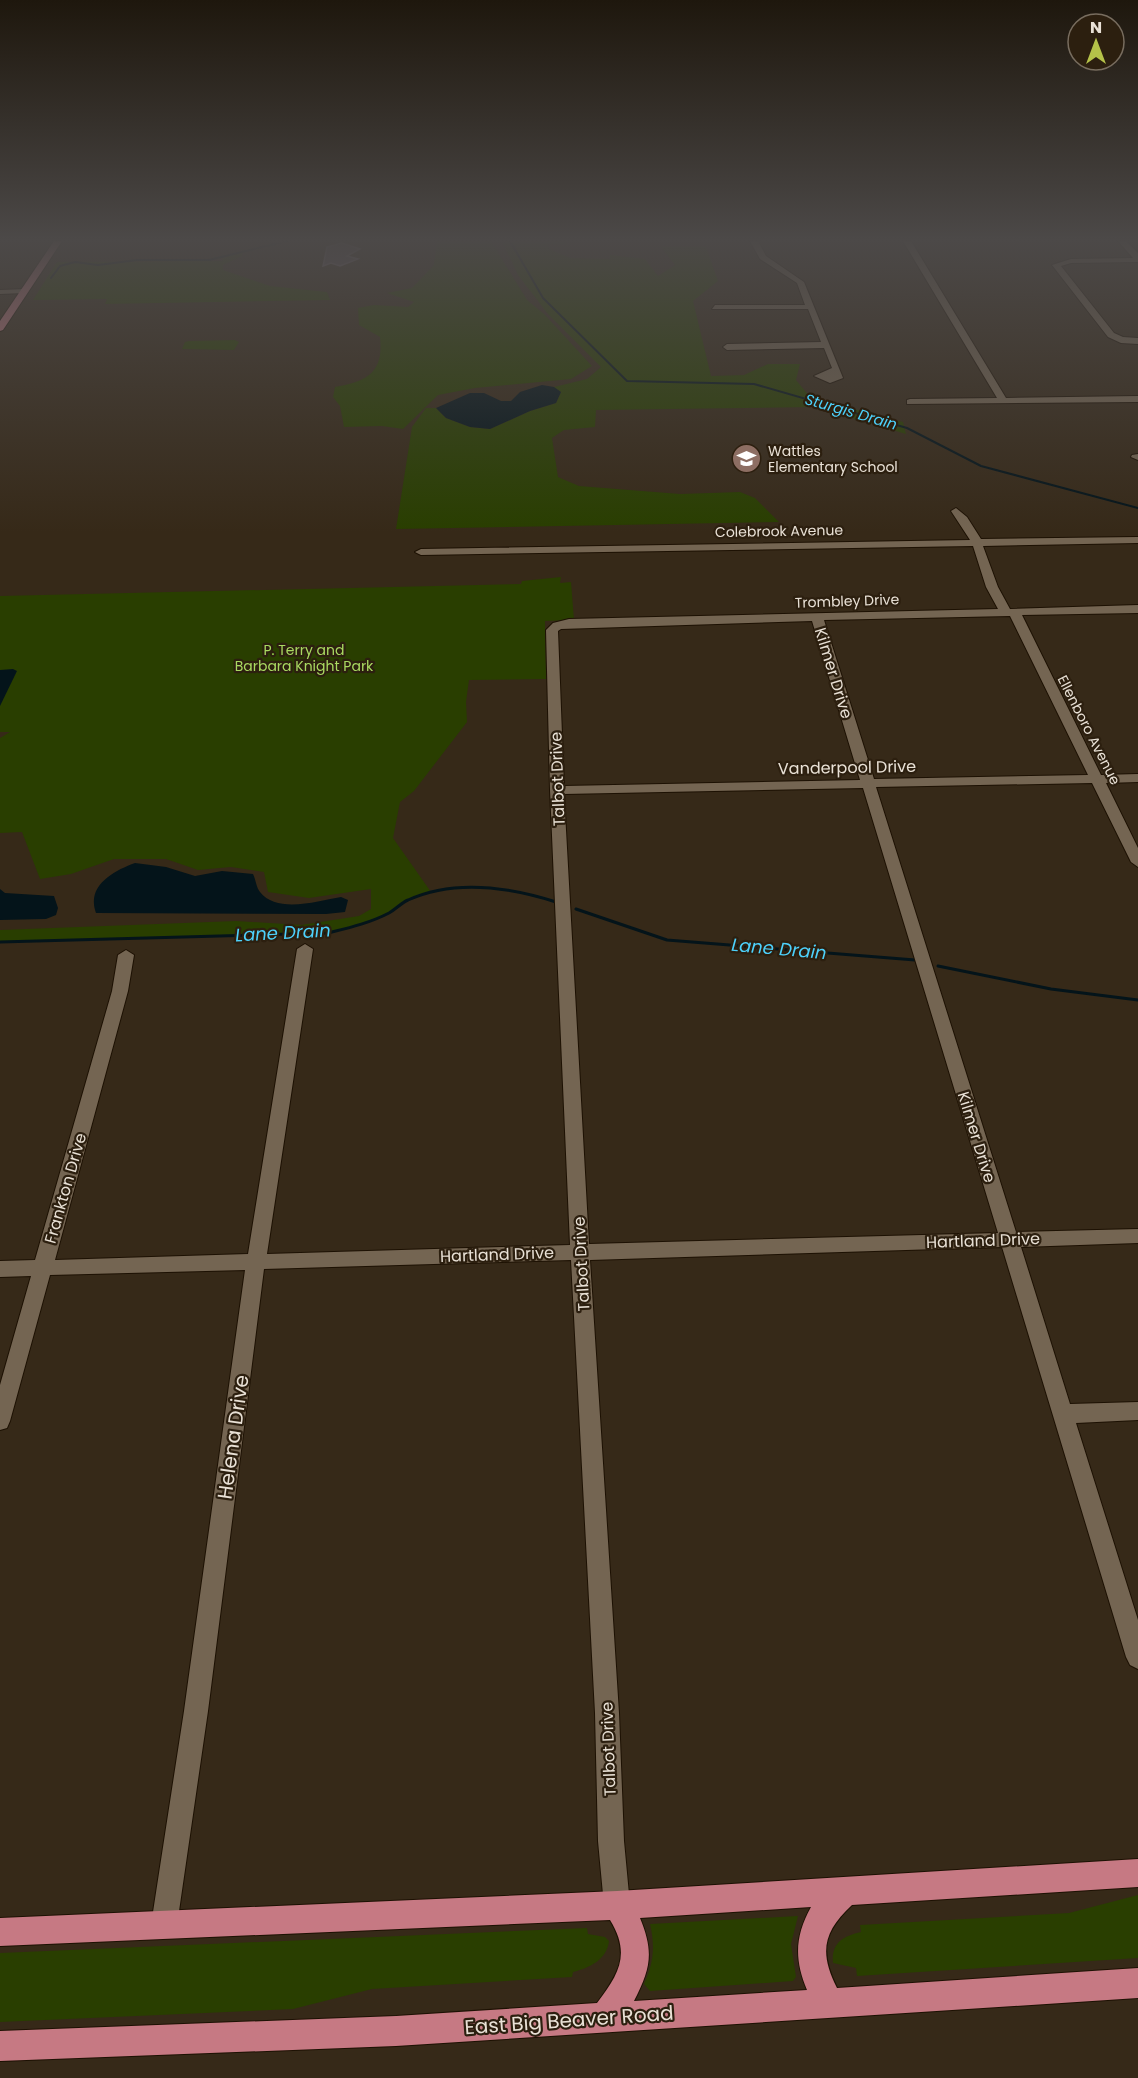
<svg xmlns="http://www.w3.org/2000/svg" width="1138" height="2078" viewBox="0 0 1138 2078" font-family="Poppins,sans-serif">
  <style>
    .green { fill: #293e00 }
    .water { fill: #04141a }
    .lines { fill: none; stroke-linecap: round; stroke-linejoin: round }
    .stream-far1 { stroke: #04141a; stroke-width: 2 }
    .stream { stroke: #04141a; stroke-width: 3 }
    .building { fill: #655668; stroke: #86768a; stroke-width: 1.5 }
    .minor-casing { stroke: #1d1103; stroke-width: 2 }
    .major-casing { stroke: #1d1103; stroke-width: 2 }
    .minor { fill: #746552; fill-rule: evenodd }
    .major { fill: #c67983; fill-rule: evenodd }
    .labels { text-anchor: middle; stroke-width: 4.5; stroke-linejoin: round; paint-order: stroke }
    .far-poi-label { font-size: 14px; fill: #e9e1d6; stroke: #2c1f0f; text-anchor: start }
    .far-street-label { font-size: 14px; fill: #e9e1d6; stroke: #2c1f0f }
    .far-park-label { font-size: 14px; fill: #a9d961; stroke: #2c1f0f }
    .far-water-label { font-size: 15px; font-style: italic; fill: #4dd1fb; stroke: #2c1f0f }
    .street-label { font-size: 16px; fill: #e9e1d6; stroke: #2c1f0f }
    .water-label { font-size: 18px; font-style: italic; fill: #4dd1fb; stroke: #2c1f0f }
    .near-street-label { font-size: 20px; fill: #e9e1d6; stroke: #2c1f0f }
  </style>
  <rect width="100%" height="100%" fill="#362918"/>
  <g class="green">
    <path d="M437,241H491L527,300L544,314L592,366L571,379L475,388L438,395L403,429L382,426L344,427L340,406L333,397L335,387C367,381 384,373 380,337L359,325L358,308L374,305L408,307L414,302L387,293L412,288L434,265Z"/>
    <path d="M502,241H564L566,244L548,245L549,249L570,258L610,259V255L645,259L658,276L675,265L661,247H706L718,281L693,301L711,376L744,375L768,364H800L796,380L810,397L903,422L906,434L815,407L596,410L595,427L564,430L552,438L558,477L579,486L680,494L740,492L755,498L779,522L396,529L412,427L426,408H436L446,418L470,427L490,429L530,411L556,403L561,392L554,387L587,379L601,367L548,314L518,275Z"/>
    <path d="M243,252L242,256L223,265V270L270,286L327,292L330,300L105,304L107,299L33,300L57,262L222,261L223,258Z"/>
    <path d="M235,340L239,342L234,350L182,349L185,342L189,341Z"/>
    <path d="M561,577L560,583L571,582L574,620L545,621L546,679L469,680L466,702L467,722L414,791L400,802L393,838L431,892C411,895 397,909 379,918C362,925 345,928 328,933L0,942V930L236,921L301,925L359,916L371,909V889L309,898L268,892L264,872L231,867L198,870L166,859H114L71,874L40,879L22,832L0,833V738L10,732H0V596L521,584L522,581Z"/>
    <path d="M1138,1895V1958L857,1976L856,1968L833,1963C831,1943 843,1936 861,1932L860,1925L1069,1913Z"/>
    <path d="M798,1916L791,1944L796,1977L793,1981L650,1991L644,1984C654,1962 655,1946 650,1924Z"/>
    <path d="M587,1928L588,1934L605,1937L609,1941C607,1960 589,1968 573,1972L572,1977L372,1989L293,2009L0,2022V1953Z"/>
  </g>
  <g class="water">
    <path d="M542,385L554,387L561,392L556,403L530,411L490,429L470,427L446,418L436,408L470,393H484L501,401H511L520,392Z"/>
    <path d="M13,669L17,671L0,706V670Z"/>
    <path d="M135,863L166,867L195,876L222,871L253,874C256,880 256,887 260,892C277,914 318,901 341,897L348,900L345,912L326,914L96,913C86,886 113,871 135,863Z"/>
    <path d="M0,889L5,893L54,896L58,908L56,915L46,919L0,920Z"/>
  </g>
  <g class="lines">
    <g class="stream-far1">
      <path d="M510,241L543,298L627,381L754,384L907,428L981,466L1138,508"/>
      <path d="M51,278L60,266L75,262L98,265L137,260H209L287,241"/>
    </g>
    <g class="stream">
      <path d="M576,909L667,940L915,960"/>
      <path d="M0,942L328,933C348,928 370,923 389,913C396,909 401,903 408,900C454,879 509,887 556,902"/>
      <path d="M938,966L1051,989L1138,1000"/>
    </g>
  </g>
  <path class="building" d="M342,243L360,249L347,256L358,259L340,266L331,263L323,266L327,247Z"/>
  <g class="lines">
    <defs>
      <g id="minor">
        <path d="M750,241H758L766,256L804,282L843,378L830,383L814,376L832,368L824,348L727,350L723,347L727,344L821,342L808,309H712L715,305H805L797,283L760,259Z"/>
        <path d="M903,241H911L1006,398L1138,396V402L907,404V400L910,399L997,398Z"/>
        <path d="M1118,241H1126L1138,253V262L1071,263L1061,266L1114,333L1123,337L1138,338V344L1121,343L1108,337L1052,265L1071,259L1133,258Z"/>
        <path d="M27,289L24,293L0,294V290Z"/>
        <path d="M1138,454V460L1131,457L1132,455Z"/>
        <path d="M956,508L967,517L981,539L1138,537V543L983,546L998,587L1010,609L1138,605V613L1022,615L1101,775L1138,774V782L1106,783L1138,848V867L1131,862L1092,783L876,787L1016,1232L1138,1229V1243L1021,1247L1070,1404L1138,1402V1420L1076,1423L1138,1620V1669L1130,1665L1126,1657L1002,1247L590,1260L619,1713L624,1841L630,1905L626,1914L617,1918L608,1914L604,1905L598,1841L595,1713L571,1260L264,1269L208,1711L177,1925L173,1934L164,1938L155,1934L151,1925L184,1711L245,1270L50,1275L10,1421L7,1428L0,1430V1385L31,1276L0,1277V1261L35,1260L112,991L118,955L126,950L134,955L128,991L55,1260L248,1254L297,949L305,944L313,949L267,1254L570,1245L550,790L546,630L553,623L569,619L998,609L986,587L973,546L421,555L415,552L421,549L970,540L951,511ZM1010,616L1088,775L874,779L824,620ZM812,621L860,780L564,786L558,631L561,629ZM863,788L998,1233L589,1244L564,794Z"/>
      </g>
      <g id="major">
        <path d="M54,241H62L3,330L0,331V321Z"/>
        <path d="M1138,1859V1887L852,1905C823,1932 819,1952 837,1988L1138,1968V1998L396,2046L0,2061V2031L396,2016L597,2003C619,1974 631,1954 610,1920L0,1946V1918L617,1891ZM811,1907C795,1936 794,1959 807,1990L634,2001C651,1968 654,1952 640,1918Z"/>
      </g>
    </defs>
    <use href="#minor" class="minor-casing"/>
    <use href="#major" class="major-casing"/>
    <use href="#minor" class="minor"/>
    <use href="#major" class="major"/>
  </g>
  <linearGradient id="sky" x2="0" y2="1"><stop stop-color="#1e170d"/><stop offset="0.45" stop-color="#4c4948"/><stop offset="1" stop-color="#4c4948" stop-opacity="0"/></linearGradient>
  <rect width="1138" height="532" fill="url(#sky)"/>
  <defs>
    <symbol id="school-disc" viewBox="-11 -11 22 22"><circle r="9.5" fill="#8d6e63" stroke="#2c1f0f"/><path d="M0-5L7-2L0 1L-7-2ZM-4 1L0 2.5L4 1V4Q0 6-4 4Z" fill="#fff"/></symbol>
  </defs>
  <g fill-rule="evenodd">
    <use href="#school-disc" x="730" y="442" width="33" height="33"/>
  </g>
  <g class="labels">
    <g class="far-poi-label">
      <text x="768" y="456">Wattles<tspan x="768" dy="16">Elementary School</tspan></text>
    </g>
    <g class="far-street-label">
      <text transform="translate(779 531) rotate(-1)" y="5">Colebrook Avenue</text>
      <text transform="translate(847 601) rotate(-2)" y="5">Trombley Drive</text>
      <text transform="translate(1089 730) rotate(63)" y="5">Ellenboro Avenue</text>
    </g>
    <g class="far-park-label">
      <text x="304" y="655">P. Terry and<tspan x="304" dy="16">Barbara Knight Park</tspan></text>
    </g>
    <g class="far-water-label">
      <text transform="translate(851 412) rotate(16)" y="5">Sturgis Drain</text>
    </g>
    <g class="street-label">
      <text transform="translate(834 673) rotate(73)" y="6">Kilmer Drive</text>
      <text transform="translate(847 767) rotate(-1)" y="6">Vanderpool Drive</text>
      <text transform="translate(557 779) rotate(-92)" y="6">Talbot Drive</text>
      <text transform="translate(977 1137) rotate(73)" y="6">Kilmer Drive</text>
      <text transform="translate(65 1188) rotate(-74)" y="6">Frankton Drive</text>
      <text transform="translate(983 1240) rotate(-2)" y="6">Hartland Drive</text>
      <text transform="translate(497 1254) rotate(-2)" y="6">Hartland Drive</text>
      <text transform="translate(581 1264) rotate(-93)" y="6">Talbot Drive</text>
      <text transform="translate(608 1749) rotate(-92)" y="6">Talbot Drive</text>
    </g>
    <g class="water-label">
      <text transform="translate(283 933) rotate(-3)" y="6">Lane Drain</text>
      <text transform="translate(779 949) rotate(5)" y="6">Lane Drain</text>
    </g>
    <g class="near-street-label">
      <text transform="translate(233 1437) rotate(-82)" y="7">Helena Drive</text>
      <text transform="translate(569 2020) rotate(-4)" y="7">East Big Beaver Road</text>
    </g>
  </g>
  <g transform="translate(1096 42)"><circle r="28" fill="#2c1f0f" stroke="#786d5f" stroke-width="1.5"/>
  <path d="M0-4.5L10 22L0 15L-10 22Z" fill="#b5c249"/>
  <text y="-9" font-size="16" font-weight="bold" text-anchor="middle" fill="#e9e1d6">N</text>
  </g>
</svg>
